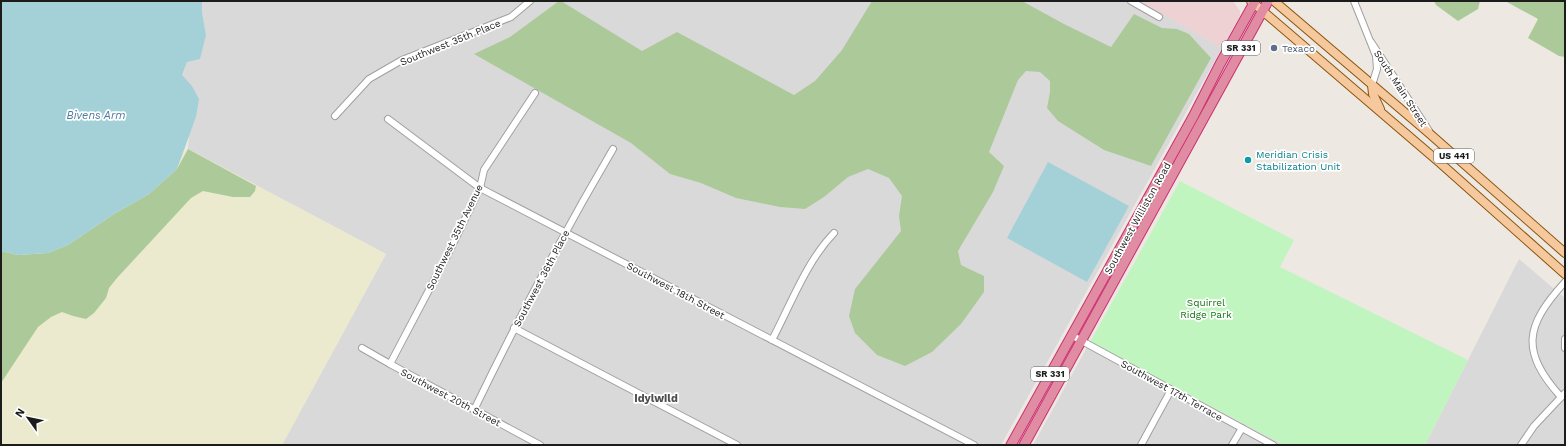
<svg xmlns="http://www.w3.org/2000/svg" width="1566" height="446" viewBox="0 0 1566 446" font-family="'Work Sans',sans-serif">
  <style>
    .residential { fill: #dad9d9 }
    .commercial { fill: #edd1d3 }
    .farmland { fill: #ebeace }
    .forest { fill: #acca99 }
    .park { fill: #c1f5c0 }
    .water { fill: #a4d1d8 }
    .lines { fill: none; stroke-linecap: round; stroke-linejoin: round }
    .minor-casing { stroke: #a0a0a0; stroke-width: 8 }
    .major-casing { stroke: #8b5409; stroke-width: 10 }
    .highway-casing { stroke: #cc2e72; stroke-width: 11 }
    .minor { stroke: #fff; stroke-width: 6 }
    .major { stroke: #f6c89e; stroke-width: 8 }
    .highway { stroke: #e08da4; stroke-width: 9 }
    .service-dot { fill: #5c6f8a; stroke: #fff; stroke-width: 1.5 }
    .culture-dot { fill: #0f9aa8; stroke: #fff; stroke-width: 1.5 }
    .labels { text-anchor: middle; stroke-width: 3.5; stroke-linejoin: round; paint-order: stroke }
    .shield { fill: #fff; stroke: #606060; stroke-width: 1 }
    .shield-label { font-size: 9px; font-weight: bold; fill: #1c1c1c }
    .street-label { font-size: 10px; fill: #1c1c1c; stroke: #fff }
    .service-label { font-size: 10px; fill: #4e5e75; stroke: #fff; text-anchor: start }
    .culture-label { font-size: 10px; fill: #0d838f; stroke: #fff; text-anchor: start }
    .park-label { font-size: 10px; fill: #127211; stroke: #fff }
    .water-label { font-size: 11px; font-style: italic; fill: #4c7b9e; stroke: #fff }
    .neighbourhood-label { font-size: 11px; font-weight: bold; fill: #4f4f4f; stroke: #fff }
  </style>
  <rect width="100%" height="100%" fill="#ede8e2"/>
  <g class="residential">
    <path d="M202,1H1141L1222,48L1001,445H282L386,254L188,149L189,135L196,117L182,75L187,62L206,35L202,12Z"/>
    <path d="M1519,259L1565,298V445H1425Z"/>
    <path d="M1090,342L1284,445H1033Z"/>
  </g>
  <path class="commercial" d="M1140,1H1233L1240,11V16L1222,48Z"/>
  <path class="farmland" d="M188,149L386,254L282,445H1V289L7,287Z"/>
  <g class="forest">
    <path d="M559,1H561L642,51L677,32L794,95L815,81L842,50L872,1H1022L1064,24L1111,47L1134,14L1162,28L1177,29L1189,34L1211,58L1151,166L1104,150L1058,121L1047,108L1050,92V81L1040,72L1026,71L1018,80L989,152L1004,166L993,192L958,251L961,265L984,276V292L961,324L932,352L905,366L877,355L855,333L849,316L855,289L901,231L899,216L902,196L889,178L868,169L848,177L824,197L805,209L780,207L736,198L701,183L670,174L631,143L474,54L510,37Z"/>
    <path d="M1434,1H1480L1478,9L1458,21L1436,5Z"/>
    <path d="M1505,1H1565V57L1559,56L1528,38L1538,19Z"/>
    <path d="M188,149L256,186L255,191L250,197H233L203,191L191,198L117,278L109,288L106,298L94,313L86,319L73,316L62,312L51,317L38,327L1,383V251L18,255L48,253L68,245L114,214L149,194L177,169Z"/>
  </g>
  <path class="park" d="M1180,181L1294,240L1280,267L1468,360L1425,445H1284L1090,342Z"/>
  <g class="water">
    <path d="M1,1H202V12L206,35L200,59L187,62L182,75L192,86L199,99L196,117L177,169L149,194L114,214L68,245L48,253L18,255L1,251Z"/>
    <path d="M1048,162L1129,206L1087,282L1007,238Z"/>
  </g>
  <g class="lines">
    <defs>
      <g id="minor">
        <path d="M1131,1L1159,17"/>
        <path d="M1354,1L1376,56L1377,69L1372,85"/>
        <path d="M1371,42L1429,131"/>
        <path d="M335,116L369,79L402,60L511,17L530,1"/>
        <path d="M388,119L480,188L974,445"/>
        <path d="M514,328L737,445"/>
        <path d="M1071,335L1273,445"/>
        <path d="M1565,339V348"/>
        <path d="M772,340C791,304 806,262 834,233"/>
        <path d="M362,348L390,364L540,445"/>
        <path d="M390,364L449,252L480,188L484,170L535,93"/>
        <path d="M1561,397C1520,351 1525,326 1565,282"/>
        <path d="M474,410C517,321 563,234 613,149"/>
        <path d="M1141,445L1171,390"/>
        <path d="M1232,445L1242,428"/>
        <path d="M1521,445L1534,426L1565,393"/>
      </g>
      <g id="major">
        <path d="M1251,1L1439,162L1565,274"/>
        <path d="M1274,1L1430,134L1565,253"/>
        <path d="M1372,85L1373,94L1380,109"/>
      </g>
      <g id="highway">
        <path d="M1011,445L1193,117L1220,64L1255,1"/>
        <path d="M1024,445L1268,1"/>
      </g>
    </defs>
    <use href="#minor" class="minor-casing"/>
    <use href="#major" class="major-casing"/>
    <use href="#highway" class="highway-casing"/>
    <use href="#minor" class="minor"/>
    <use href="#major" class="major"/>
    <use href="#highway" class="highway"/>
  </g>
  <circle class="service-dot" cx="1274" cy="48" r="4"/>
  <circle class="culture-dot" cx="1248" cy="160" r="4"/>
  <g class="labels">
    <g class="shield">
      <rect x="1222" y="41" width="38" height="14" rx="3"/>
      <rect x="1434" y="149" width="40" height="14" rx="3"/>
      <rect x="1031" y="367" width="38" height="14" rx="3"/>
    </g>
    <g class="shield-label">
      <text x="1241" y="51">SR 331</text>
      <text x="1454" y="159">US 441</text>
      <text x="1050" y="377">SR 331</text>
    </g>
    <g class="street-label">
      <text transform="translate(450 42) rotate(-22)" y="4">Southwest 35th Place</text>
      <text transform="translate(1401 88) rotate(57)" y="4">South Main Street</text>
      <text transform="translate(1137 218) rotate(-61)" y="4">Southwest Williston Road</text>
      <text transform="translate(454 237) rotate(-64)" y="4">Southwest 35th Avenue</text>
      <text transform="translate(541 278) rotate(-62)" y="4">Southwest 36th Place</text>
      <text transform="translate(676 290) rotate(28)" y="4">Southwest 18th Street</text>
      <text transform="translate(1172 390) rotate(29)" y="4">Southwest 17th Terrace</text>
      <text transform="translate(451 397) rotate(28)" y="4">Southwest 20th Street</text>
    </g>
    <g class="service-label">
      <text x="1282" y="52">Texaco</text>
    </g>
    <g class="culture-label">
      <text x="1256" y="158">Meridian Crisis<tspan x="1256" dy="12">Stabilization Unit</tspan></text>
    </g>
    <g class="park-label">
      <text x="1206" y="306">Squirrel<tspan x="1206" dy="12">Ridge Park</tspan></text>
    </g>
    <g class="water-label">
      <text x="96" y="119">Bivens Arm</text>
    </g>
    <g class="neighbourhood-label">
      <text x="656" y="402">Idylwild</text>
    </g>
  </g>
  <rect width="1566" height="446" fill="none" stroke="#1c1c1c" stroke-width="4"/>
  <g transform="translate(28 418) rotate(303)" stroke="#ffffff" stroke-width="3" paint-order="stroke">
  <path d="M0-3L7 15L0 10L-7 15Z" fill="#1c1c1c"/>
  <text y="-6" font-size="11" font-weight="bold" text-anchor="middle" fill="#1c1c1c">N</text>
  </g>
</svg>
